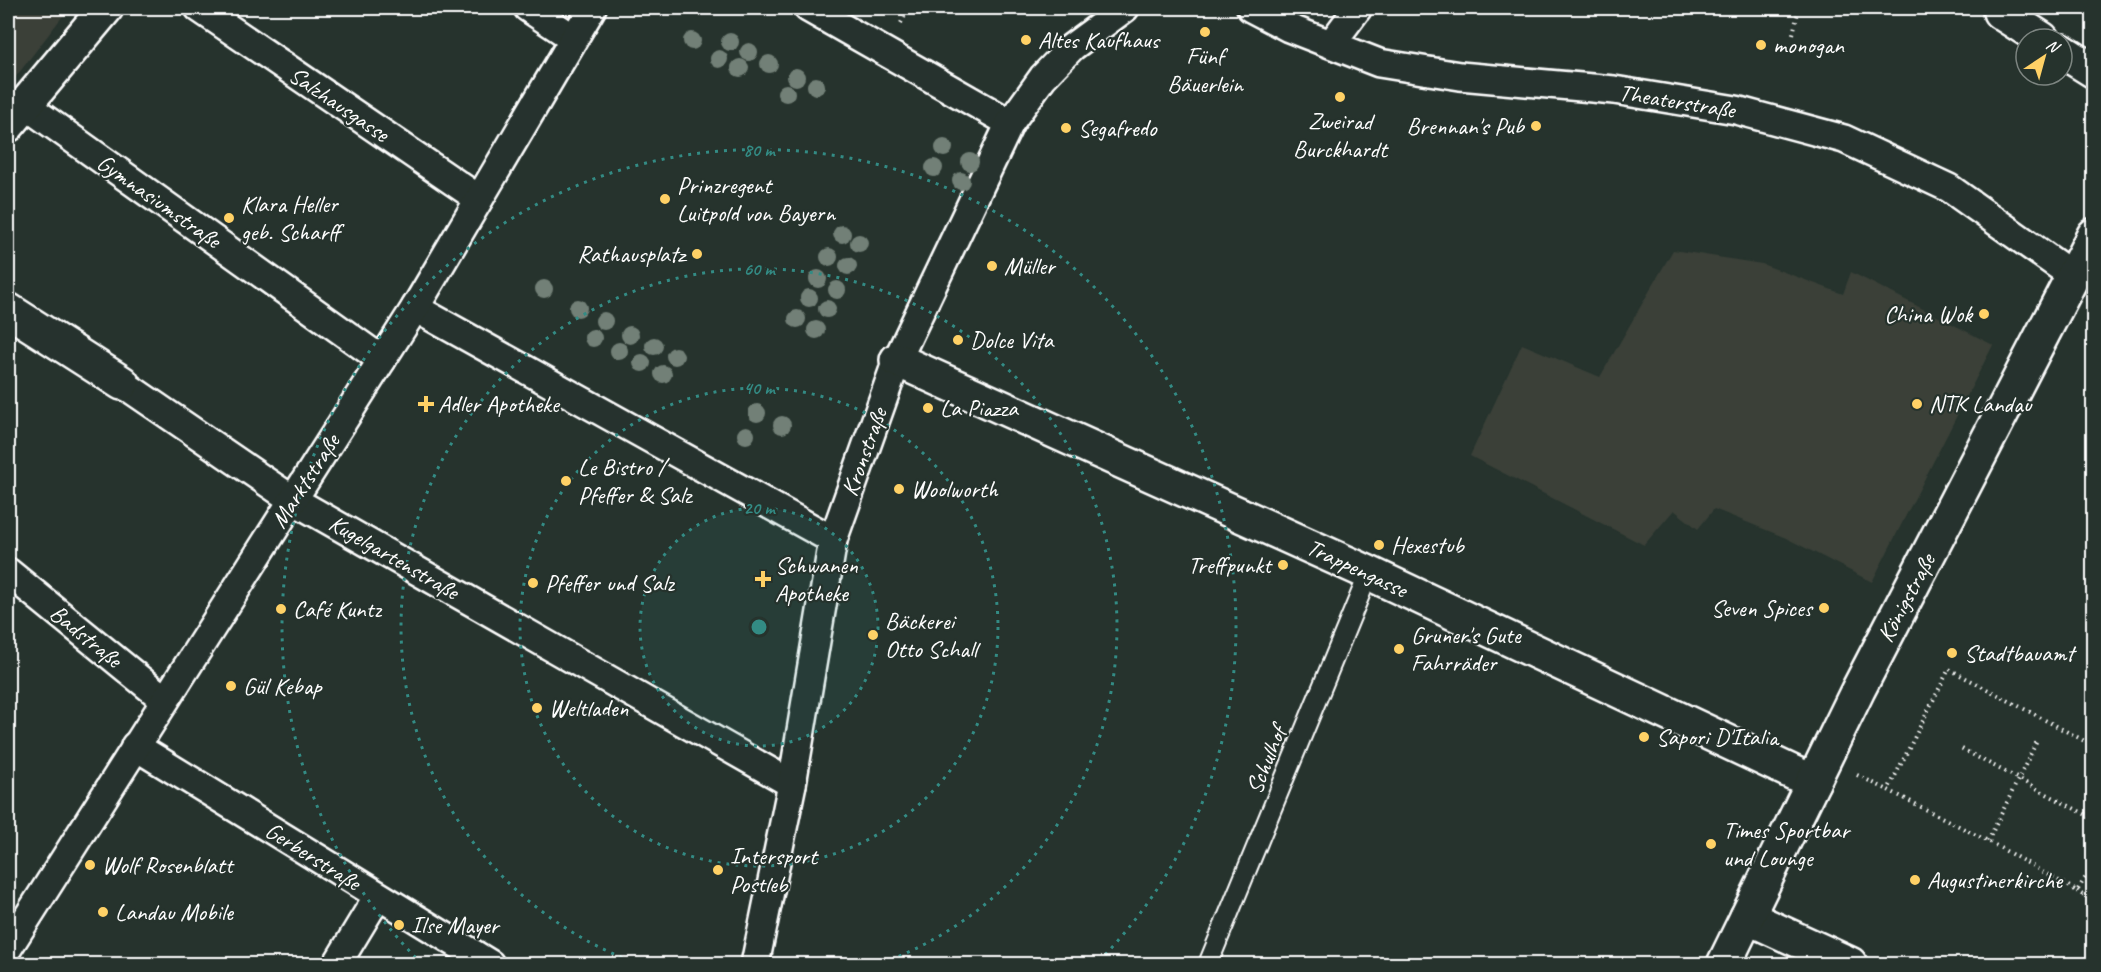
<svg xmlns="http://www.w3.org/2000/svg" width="2101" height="972" viewBox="0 0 2101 972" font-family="Caveat,sans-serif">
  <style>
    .built { fill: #3a4038 }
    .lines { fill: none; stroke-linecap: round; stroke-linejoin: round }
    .service-casing { stroke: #fff; stroke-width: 22 }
    .pedestrian-casing { stroke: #fff; stroke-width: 32 }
    .minor-casing { stroke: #fff; stroke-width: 38 }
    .path { stroke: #fff; stroke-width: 4; stroke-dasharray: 1.5 4.5; stroke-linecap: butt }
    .service { stroke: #26332d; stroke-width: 18 }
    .pedestrian { stroke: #26332d; stroke-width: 27 }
    .minor { stroke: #26332d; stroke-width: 33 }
    .tree { fill: #728077 }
    .ring { fill: none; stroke: #338b84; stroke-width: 3; stroke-dasharray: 3 6 }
    .poi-dot { fill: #ffd166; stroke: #26332d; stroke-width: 2 }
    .labels { text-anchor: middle; stroke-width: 4.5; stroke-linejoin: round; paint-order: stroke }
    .poi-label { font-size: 24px; fill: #fff; stroke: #26332d; text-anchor: start }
    .street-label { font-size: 24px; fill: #fff; stroke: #26332d }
    .centre { fill: #338b84; stroke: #26332d; stroke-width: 3 }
    .ring-label { font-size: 18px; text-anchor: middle; font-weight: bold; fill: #338b84; stroke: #26332d; stroke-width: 4.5; stroke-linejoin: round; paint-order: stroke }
  </style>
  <rect width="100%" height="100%" fill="#26332d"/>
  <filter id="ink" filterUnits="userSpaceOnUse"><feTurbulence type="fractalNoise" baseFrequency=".0167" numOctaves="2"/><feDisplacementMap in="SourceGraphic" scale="12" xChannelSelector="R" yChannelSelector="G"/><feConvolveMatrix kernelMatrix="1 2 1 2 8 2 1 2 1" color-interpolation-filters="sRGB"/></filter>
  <g filter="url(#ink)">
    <g class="built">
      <path d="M8,8H69L8,87Z"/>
      <path d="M1673,250L1762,264L1843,294L1851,272L1993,345L1872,582L1786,538L1714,509L1698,529L1674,510L1644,545L1470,456L1522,344L1600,377Z"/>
    </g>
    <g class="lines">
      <defs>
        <path id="service" d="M1208,964L1369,573"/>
        <g id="pedestrian">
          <path d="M199,8L479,199"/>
          <path d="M528,8L573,38"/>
          <path d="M808,8L1010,123"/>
          <path d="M1251,8L1289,28L1379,63L1460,76L1614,90L1736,110L1844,139L1949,188L2073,276"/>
          <path d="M1331,44L1358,8"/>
          <path d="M24,104L382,360"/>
          <path d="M415,308L833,540"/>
          <path d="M122,383L293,500L792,784"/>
          <path d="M8,572L165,700"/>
          <path d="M135,746L490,964"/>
          <path d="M8,948L415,308L592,8"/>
          <path d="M337,964L378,896"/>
          <path d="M755,964L792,784L833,540L897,360L1010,123L1043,77L1072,47L1125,8"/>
        </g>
        <g id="minor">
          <path d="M2000,12L2042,39"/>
          <path d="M2062,51L2094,71"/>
          <path d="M8,125L106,8"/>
          <path d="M8,310L122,383"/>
          <path d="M897,360L1369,573L1813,782"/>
          <path d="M1747,917L1850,964"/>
          <path d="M1724,964L1858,690L2094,235"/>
        </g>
      </defs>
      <use href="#service" class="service-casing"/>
      <use href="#pedestrian" class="pedestrian-casing"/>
      <use href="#minor" class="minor-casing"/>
      <g class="path">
        <path d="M901,23L909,8"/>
        <path d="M1793,34L1799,8"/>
        <path d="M2094,746L1949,669L1888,790L1988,841L2077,891L2094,864"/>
        <path d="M1962,749L2094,819"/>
        <path d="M1857,775L1888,790"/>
        <path d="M1988,841L2037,741"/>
        <path d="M2077,891L2094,901"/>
      </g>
      <use href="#service" class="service"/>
      <use href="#pedestrian" class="pedestrian"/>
      <use href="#minor" class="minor"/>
    </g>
    <g class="tree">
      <circle cx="692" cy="41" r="9"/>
      <circle cx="730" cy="42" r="9"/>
      <circle cx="749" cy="52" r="9"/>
      <circle cx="719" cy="59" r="9"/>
      <circle cx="769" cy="64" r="9"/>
      <circle cx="740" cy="68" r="9"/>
      <circle cx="796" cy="77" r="9"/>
      <circle cx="816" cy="86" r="9"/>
      <circle cx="786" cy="93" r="9"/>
      <circle cx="944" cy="148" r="9"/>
      <circle cx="970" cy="162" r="9"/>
      <circle cx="934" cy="168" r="9"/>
      <circle cx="961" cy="181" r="9"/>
      <circle cx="842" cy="234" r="9"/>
      <circle cx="859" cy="243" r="9"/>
      <circle cx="829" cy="257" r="9"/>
      <circle cx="848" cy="266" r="9"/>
      <circle cx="818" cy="279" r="9"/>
      <circle cx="544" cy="289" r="9"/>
      <circle cx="837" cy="290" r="9"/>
      <circle cx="809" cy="298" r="9"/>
      <circle cx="578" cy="308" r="9"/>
      <circle cx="827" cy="309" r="9"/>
      <circle cx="797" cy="319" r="9"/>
      <circle cx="604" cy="321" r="9"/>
      <circle cx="816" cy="330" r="9"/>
      <circle cx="630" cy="335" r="9"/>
      <circle cx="593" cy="338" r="9"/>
      <circle cx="654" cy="346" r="9"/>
      <circle cx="619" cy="351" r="9"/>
      <circle cx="675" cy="356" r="9"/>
      <circle cx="642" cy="363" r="9"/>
      <circle cx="663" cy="374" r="9"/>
      <circle cx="757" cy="413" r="9"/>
      <circle cx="782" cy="425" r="9"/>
      <circle cx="746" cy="435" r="9"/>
    </g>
  </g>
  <circle cx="759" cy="627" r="119" fill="#338b84" fill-opacity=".12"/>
  <g class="ring">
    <circle cx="759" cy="627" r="119"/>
    <circle cx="759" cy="627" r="239"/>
    <path d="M639 964A358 358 0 1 1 879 964"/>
    <path d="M422 964A477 477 0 1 1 1096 964"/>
  </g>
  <g class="poi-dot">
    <circle cx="1205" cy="32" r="6"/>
    <circle cx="1026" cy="40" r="6"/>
    <circle cx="1761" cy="45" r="6"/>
    <circle cx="1340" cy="97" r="6"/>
    <circle cx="1536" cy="126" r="6"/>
    <circle cx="1066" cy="128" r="6"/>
    <circle cx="665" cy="199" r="6"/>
    <circle cx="229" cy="218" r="6"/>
    <circle cx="697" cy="254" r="6"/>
    <circle cx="992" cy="266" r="6"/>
    <circle cx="1984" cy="314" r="6"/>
    <circle cx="958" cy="340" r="6"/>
    <path d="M423 395h6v6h6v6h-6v6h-6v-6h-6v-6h6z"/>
    <circle cx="1917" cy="404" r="6"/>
    <circle cx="928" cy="408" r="6"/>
    <circle cx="566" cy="481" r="6"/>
    <circle cx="899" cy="489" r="6"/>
    <circle cx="1379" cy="545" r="6"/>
    <circle cx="1283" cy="565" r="6"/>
    <path d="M760 570h6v6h6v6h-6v6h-6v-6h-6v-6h6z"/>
    <circle cx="533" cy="583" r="6"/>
    <circle cx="1824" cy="608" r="6"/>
    <circle cx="281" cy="609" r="6"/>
    <circle cx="873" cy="635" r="6"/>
    <circle cx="1399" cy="649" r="6"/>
    <circle cx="1952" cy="653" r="6"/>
    <circle cx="231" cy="686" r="6"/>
    <circle cx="537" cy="708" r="6"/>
    <circle cx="1644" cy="737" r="6"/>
    <circle cx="1711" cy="844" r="6"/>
    <circle cx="90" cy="865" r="6"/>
    <circle cx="718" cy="870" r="6"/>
    <circle cx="1915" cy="880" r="6"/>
    <circle cx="103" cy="912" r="6"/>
    <circle cx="399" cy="925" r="6"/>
  </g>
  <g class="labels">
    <g class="poi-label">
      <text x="1038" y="48">Altes Kaufhaus</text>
      <text x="1773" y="53">monogan</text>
      <text x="1205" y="64" text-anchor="middle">Fünf<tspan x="1205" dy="28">Bäuerlein</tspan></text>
      <text x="1340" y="129" text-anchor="middle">Zweirad<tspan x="1340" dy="28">Burckhardt</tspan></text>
      <text x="1524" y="134" text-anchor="end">Brennan's Pub</text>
      <text x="1078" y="136">Segafredo</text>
      <text x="677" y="193">Prinzregent<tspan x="677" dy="28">Luitpold von Bayern</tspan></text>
      <text x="241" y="212">Klara Heller<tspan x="241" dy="28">geb. Scharff</tspan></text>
      <text x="685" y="262" text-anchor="end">Rathausplatz</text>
      <text x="1004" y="274">Müller</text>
      <text x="1972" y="322" text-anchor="end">China Wok</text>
      <text x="970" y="348">Dolce Vita</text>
      <text x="438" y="412">Adler Apotheke</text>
      <text x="1929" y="412">NTK Landau</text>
      <text x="940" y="416">La Piazza</text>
      <text x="578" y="475">Le Bistro /<tspan x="578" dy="28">Pfeffer &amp; Salz</tspan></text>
      <text x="911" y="497">Woolworth</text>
      <text x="1391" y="553">Hexestub</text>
      <text x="775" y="573">Schwanen<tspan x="775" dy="28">Apotheke</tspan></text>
      <text x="1271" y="573" text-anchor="end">Treffpunkt</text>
      <text x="545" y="591">Pfeffer und Salz</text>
      <text x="1812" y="616" text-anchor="end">Seven Spices</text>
      <text x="293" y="617">Café Kuntz</text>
      <text x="885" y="629">Bäckerei<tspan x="885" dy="28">Otto Schall</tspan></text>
      <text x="1411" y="643">Gruner's Gute<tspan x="1411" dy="28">Fahrräder</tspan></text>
      <text x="1964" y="661">Stadtbauamt</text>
      <text x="243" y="694">Gül Kebap</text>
      <text x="549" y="716">Weltladen</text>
      <text x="1656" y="745">Sapori D'Italia</text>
      <text x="1723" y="838">Times Sportbar<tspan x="1723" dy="28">und Lounge</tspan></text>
      <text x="730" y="864">Intersport<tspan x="730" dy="28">Postleb</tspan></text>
      <text x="102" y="873">Wolf Rosenblatt</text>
      <text x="1927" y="888">Augustinerkirche</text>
      <text x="115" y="920">Landau Mobile</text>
      <text x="411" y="933">Ilse Mayer</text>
    </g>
    <g class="street-label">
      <text transform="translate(1677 101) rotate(9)" y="8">Theaterstraße</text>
      <text transform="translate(339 104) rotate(34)" y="8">Salzhausgasse</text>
      <text transform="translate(159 201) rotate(35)" y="8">Gymnasiumstraße</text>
      <text transform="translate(864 452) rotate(-70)" y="8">Kronstraße</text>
      <text transform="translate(305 481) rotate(-57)" y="8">Marktstraße</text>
      <text transform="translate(394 557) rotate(30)" y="8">Kugelgartenstraße</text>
      <text transform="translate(1357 568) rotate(25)" y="8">Trappengasse</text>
      <text transform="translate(1906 598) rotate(-62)" y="8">Königstraße</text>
      <text transform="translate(86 636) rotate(39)" y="8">Badstraße</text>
      <text transform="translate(1266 760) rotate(-68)" y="8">Schulhof</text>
      <text transform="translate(313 856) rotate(32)" y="8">Gerberstraße</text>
    </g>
  </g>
  <circle cx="759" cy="627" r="9" class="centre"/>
  <g class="ring-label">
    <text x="759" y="156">80 m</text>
    <text x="759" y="275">60 m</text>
    <text x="759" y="394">40 m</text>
    <text x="759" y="514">20 m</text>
  </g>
  <rect width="2101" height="972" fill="none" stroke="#26332d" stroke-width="30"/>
  <rect x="15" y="15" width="2071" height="942" fill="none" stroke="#fff" stroke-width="2" filter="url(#ink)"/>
  <g transform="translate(2044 57) rotate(36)"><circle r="28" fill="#26332d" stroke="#7d8581" stroke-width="1.5"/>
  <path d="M0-4.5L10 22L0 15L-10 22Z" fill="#ffd166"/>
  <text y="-9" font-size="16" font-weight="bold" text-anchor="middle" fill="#ffffff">N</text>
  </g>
</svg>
